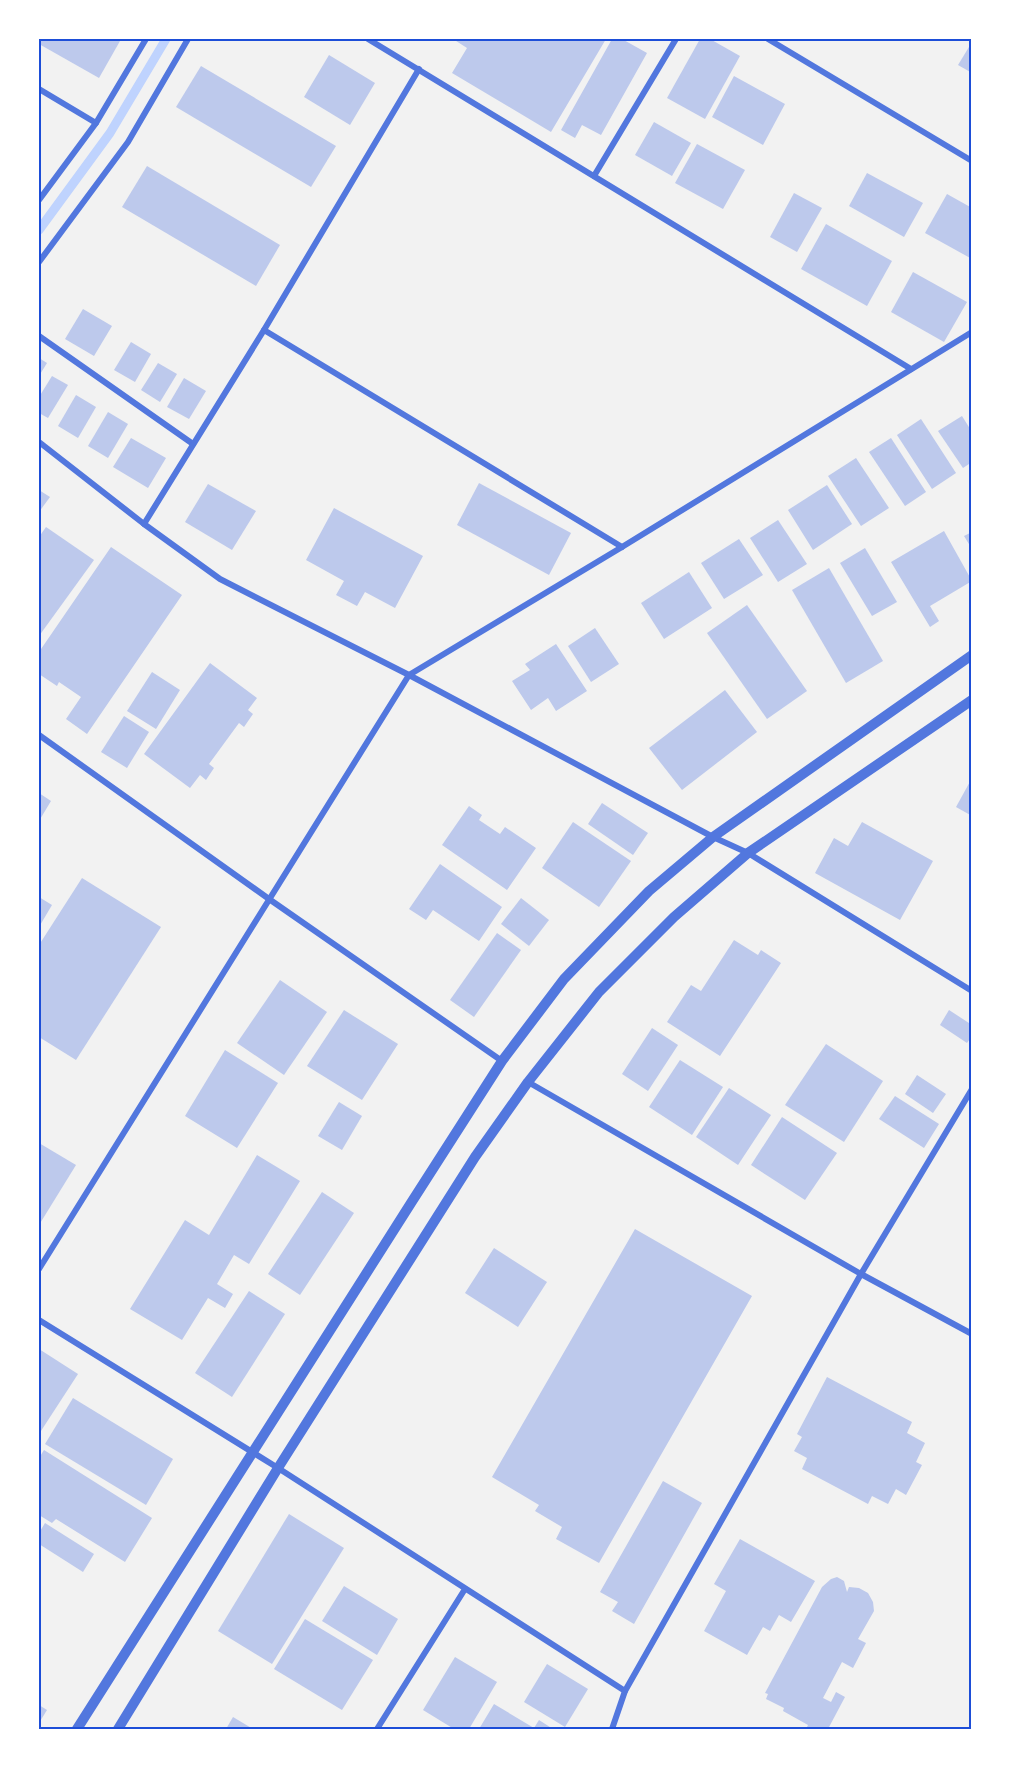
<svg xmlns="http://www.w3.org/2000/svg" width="1011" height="1768" viewBox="0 0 1011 1768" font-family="Helvetica,sans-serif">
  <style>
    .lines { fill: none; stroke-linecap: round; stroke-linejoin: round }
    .stream { stroke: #bfd3fe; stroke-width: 9 }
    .building { fill: #bdc9ec }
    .minor { stroke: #5277de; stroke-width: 6 }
    .tertiary { stroke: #5277de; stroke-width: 10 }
    .neatline { fill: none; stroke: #1d4ed8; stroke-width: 2 }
  </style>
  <rect width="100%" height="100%" fill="#f2f2f2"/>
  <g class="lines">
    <path class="stream" d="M39,230L110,133L166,39"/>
  </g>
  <g class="building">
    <path d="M39,39H116L120,41L99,78L39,44Z"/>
    <path d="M453,39H606L551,132L452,73L467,48Z"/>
    <path d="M612,39H622L647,53L601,135L582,125L575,138L561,130Z"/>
    <path d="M700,39H710L740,56L705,119L667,98Z"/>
    <path d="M972,42V73L958,65Z"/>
    <path d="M329,55L375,83L350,125L304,97Z"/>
    <path d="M201,66L336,146L311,187L176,107Z"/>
    <path d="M734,76L785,104L763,145L712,117Z"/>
    <path d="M654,122L691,143L672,176L635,155Z"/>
    <path d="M697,144L745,170L723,209L675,183Z"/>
    <path d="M147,166L280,245L256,286L122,207Z"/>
    <path d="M867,173L923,203L904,237L849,206Z"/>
    <path d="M794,193L822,208L797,252L770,237Z"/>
    <path d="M947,194L972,208V259L925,233Z"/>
    <path d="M826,224L892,261L867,306L801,269Z"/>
    <path d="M913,272L967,302L944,342L891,312Z"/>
    <path d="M83,309L112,326L94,356L65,339Z"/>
    <path d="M131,342L151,354L135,382L114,370Z"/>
    <path d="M39,358L47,363L39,376Z"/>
    <path d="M158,363L177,374L160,402L141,390Z"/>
    <path d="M52,376L68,385L48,418L39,413V397Z"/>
    <path d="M184,378L206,391L189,419L167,407Z"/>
    <path d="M76,395L96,407L78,438L58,426Z"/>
    <path d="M108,412L128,424L108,458L88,446Z"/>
    <path d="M962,416L972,432V462L963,468L938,431Z"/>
    <path d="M921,419L956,473L932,489L897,435Z"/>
    <path d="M131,438L166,458L148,488L113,467Z"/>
    <path d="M891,438L926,492L905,506L869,452Z"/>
    <path d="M856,458L889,508L861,526L828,476Z"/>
    <path d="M479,483L571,533L549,575L457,525Z"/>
    <path d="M208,484L256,511L232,550L185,522Z"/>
    <path d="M827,485L852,524L813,550L788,510Z"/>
    <path d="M39,490L50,497L39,512Z"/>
    <path d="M334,508L423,556L395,608L365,592L357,606L336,595L344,581L306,560Z"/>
    <path d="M778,520L807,564L778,582L750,538Z"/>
    <path d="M46,527L94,560L39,636V537Z"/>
    <path d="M944,531L972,581L930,606L939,621L930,627L891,562Z"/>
    <path d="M972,532V549L964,536Z"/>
    <path d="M739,539L763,575L724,599L701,563Z"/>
    <path d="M111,547L182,595L87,734L66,719L81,697L59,682L57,686L39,674V652Z"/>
    <path d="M865,548L897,602L872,616L840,563Z"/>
    <path d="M829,568L883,661L846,683L792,590Z"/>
    <path d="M689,572L712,608L664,639L641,603Z"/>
    <path d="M747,605L807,691L767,719L707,633Z"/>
    <path d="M595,628L619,664L591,682L568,646Z"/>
    <path d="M556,644L587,691L556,711L548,698L531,710L512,681L530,670L525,664Z"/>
    <path d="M210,663L257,698L248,710L253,714L244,727L239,723L209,764L214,768L206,780L200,775L190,788L144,754Z"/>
    <path d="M152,672L180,690L156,729L127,711Z"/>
    <path d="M725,690L757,732L682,790L649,748Z"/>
    <path d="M124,716L149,732L127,768L101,752Z"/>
    <path d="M972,778V816L956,807Z"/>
    <path d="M39,793L51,801L39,821Z"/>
    <path d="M602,803L648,833L633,855L588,824Z"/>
    <path d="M469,806L482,815L479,820L500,834L505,827L536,848L507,890L442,845Z"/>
    <path d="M573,822L631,861L599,907L542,868Z"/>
    <path d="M862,822L933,861L900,920L815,873L834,838L848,846Z"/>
    <path d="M440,864L502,907L479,941L433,910L426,920L409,909Z"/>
    <path d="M82,878L161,927L76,1060L39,1037V945Z"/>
    <path d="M39,897L52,905L39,927Z"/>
    <path d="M521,898L549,920L529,946L501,924Z"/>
    <path d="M497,933L521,950L474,1017L450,1000Z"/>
    <path d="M734,940L758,955L761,950L781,963L720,1056L667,1022L691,985L701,991Z"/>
    <path d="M280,980L327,1012L284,1075L237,1043Z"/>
    <path d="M344,1010L398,1044L362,1100L307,1066Z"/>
    <path d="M949,1010L972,1025V1036L967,1043L940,1025Z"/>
    <path d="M652,1028L678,1045L648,1091L622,1074Z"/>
    <path d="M826,1044L883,1081L844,1142L785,1105Z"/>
    <path d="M225,1050L278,1083L237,1148L185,1116Z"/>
    <path d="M680,1060L723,1087L692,1135L649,1107Z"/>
    <path d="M917,1075L946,1094L933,1113L905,1094Z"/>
    <path d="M729,1088L771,1115L738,1165L696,1137Z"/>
    <path d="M895,1096L939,1124L924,1148L879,1119Z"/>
    <path d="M339,1102L362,1116L342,1150L318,1136Z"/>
    <path d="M782,1117L837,1153L805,1200L751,1165Z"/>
    <path d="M39,1143L76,1165L39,1225Z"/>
    <path d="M257,1155L300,1181L249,1264L234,1255L217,1284L233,1294L225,1308L208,1298L182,1340L130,1309L185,1220L209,1235Z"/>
    <path d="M322,1192L354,1213L300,1295L268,1274Z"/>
    <path d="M635,1229L752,1296L599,1563L556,1539L562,1527L535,1511L539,1505L492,1477Z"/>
    <path d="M494,1248L547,1282L518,1327L465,1293Z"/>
    <path d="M249,1291L285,1314L232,1397L195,1373Z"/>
    <path d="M39,1349L78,1374L39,1434Z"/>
    <path d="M827,1377L912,1422L907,1433L925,1443L916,1462L922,1465L906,1495L896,1489L888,1504L872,1496L868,1504L802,1469L807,1458L794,1451L802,1437L797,1434Z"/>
    <path d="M73,1398L173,1459L146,1505L45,1444Z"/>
    <path d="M44,1450L152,1518L125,1562L56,1519L52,1523L39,1515V1458Z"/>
    <path d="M663,1481L702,1503L634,1624L612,1611L618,1602L600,1592Z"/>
    <path d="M289,1514L344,1548L272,1664L218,1631Z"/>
    <path d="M45,1523L94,1554L83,1572L39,1544V1533Z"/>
    <path d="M740,1539L815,1581L791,1622L779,1615L770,1631L763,1627L747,1655L704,1631L726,1591L714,1584Z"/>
    <path d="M837,1577L844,1581L847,1592L849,1587L859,1588L868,1593L873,1602L874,1611L858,1639L866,1643L853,1668L842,1662L823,1698L831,1702L836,1692L845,1697L828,1729H806L808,1725L783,1711L784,1708L766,1699L768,1694L765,1693L822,1587L831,1579Z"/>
    <path d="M344,1586L398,1619L377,1655L322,1621Z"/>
    <path d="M305,1619L373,1660L342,1710L274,1669Z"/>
    <path d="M455,1657L497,1682L469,1729H454L423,1710Z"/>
    <path d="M547,1664L588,1689L565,1727L524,1702Z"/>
    <path d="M494,1704L534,1728L539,1720L553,1729H479Z"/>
    <path d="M39,1705L47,1710L39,1723Z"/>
    <path d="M233,1717L253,1729H226Z"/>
  </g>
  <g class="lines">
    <g class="minor">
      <path d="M368,39L911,369"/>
      <path d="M768,39L972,161"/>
      <path d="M39,89L96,123"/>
      <path d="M594,176L676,39"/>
      <path d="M39,200L96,123L146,39"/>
      <path d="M39,262L128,142L188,39"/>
      <path d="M264,330L622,547"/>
      <path d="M39,336L193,444"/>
      <path d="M39,442L144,524L220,579L409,675L713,837L748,853L972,991"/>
      <path d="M144,524L264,330L419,69"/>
      <path d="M39,735L269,899L502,1061"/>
      <path d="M528,1082L861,1274L972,1334"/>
      <path d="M39,1269L409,675L622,547L972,332"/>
      <path d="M39,1320L278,1468L625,1691"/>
      <path d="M377,1729L465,1589"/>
      <path d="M612,1729L625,1691L861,1274L972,1089"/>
    </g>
    <g class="tertiary">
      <path d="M77,1729L411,1203L502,1061L564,979L649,891L713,837L972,655"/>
      <path d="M118,1729L278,1468L475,1157L528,1082L599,992L674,917L748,853L972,700"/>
    </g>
  </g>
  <rect width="1011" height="1768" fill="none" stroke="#ffffff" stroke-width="81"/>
  <rect x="40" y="40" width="930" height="1688" class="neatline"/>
</svg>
